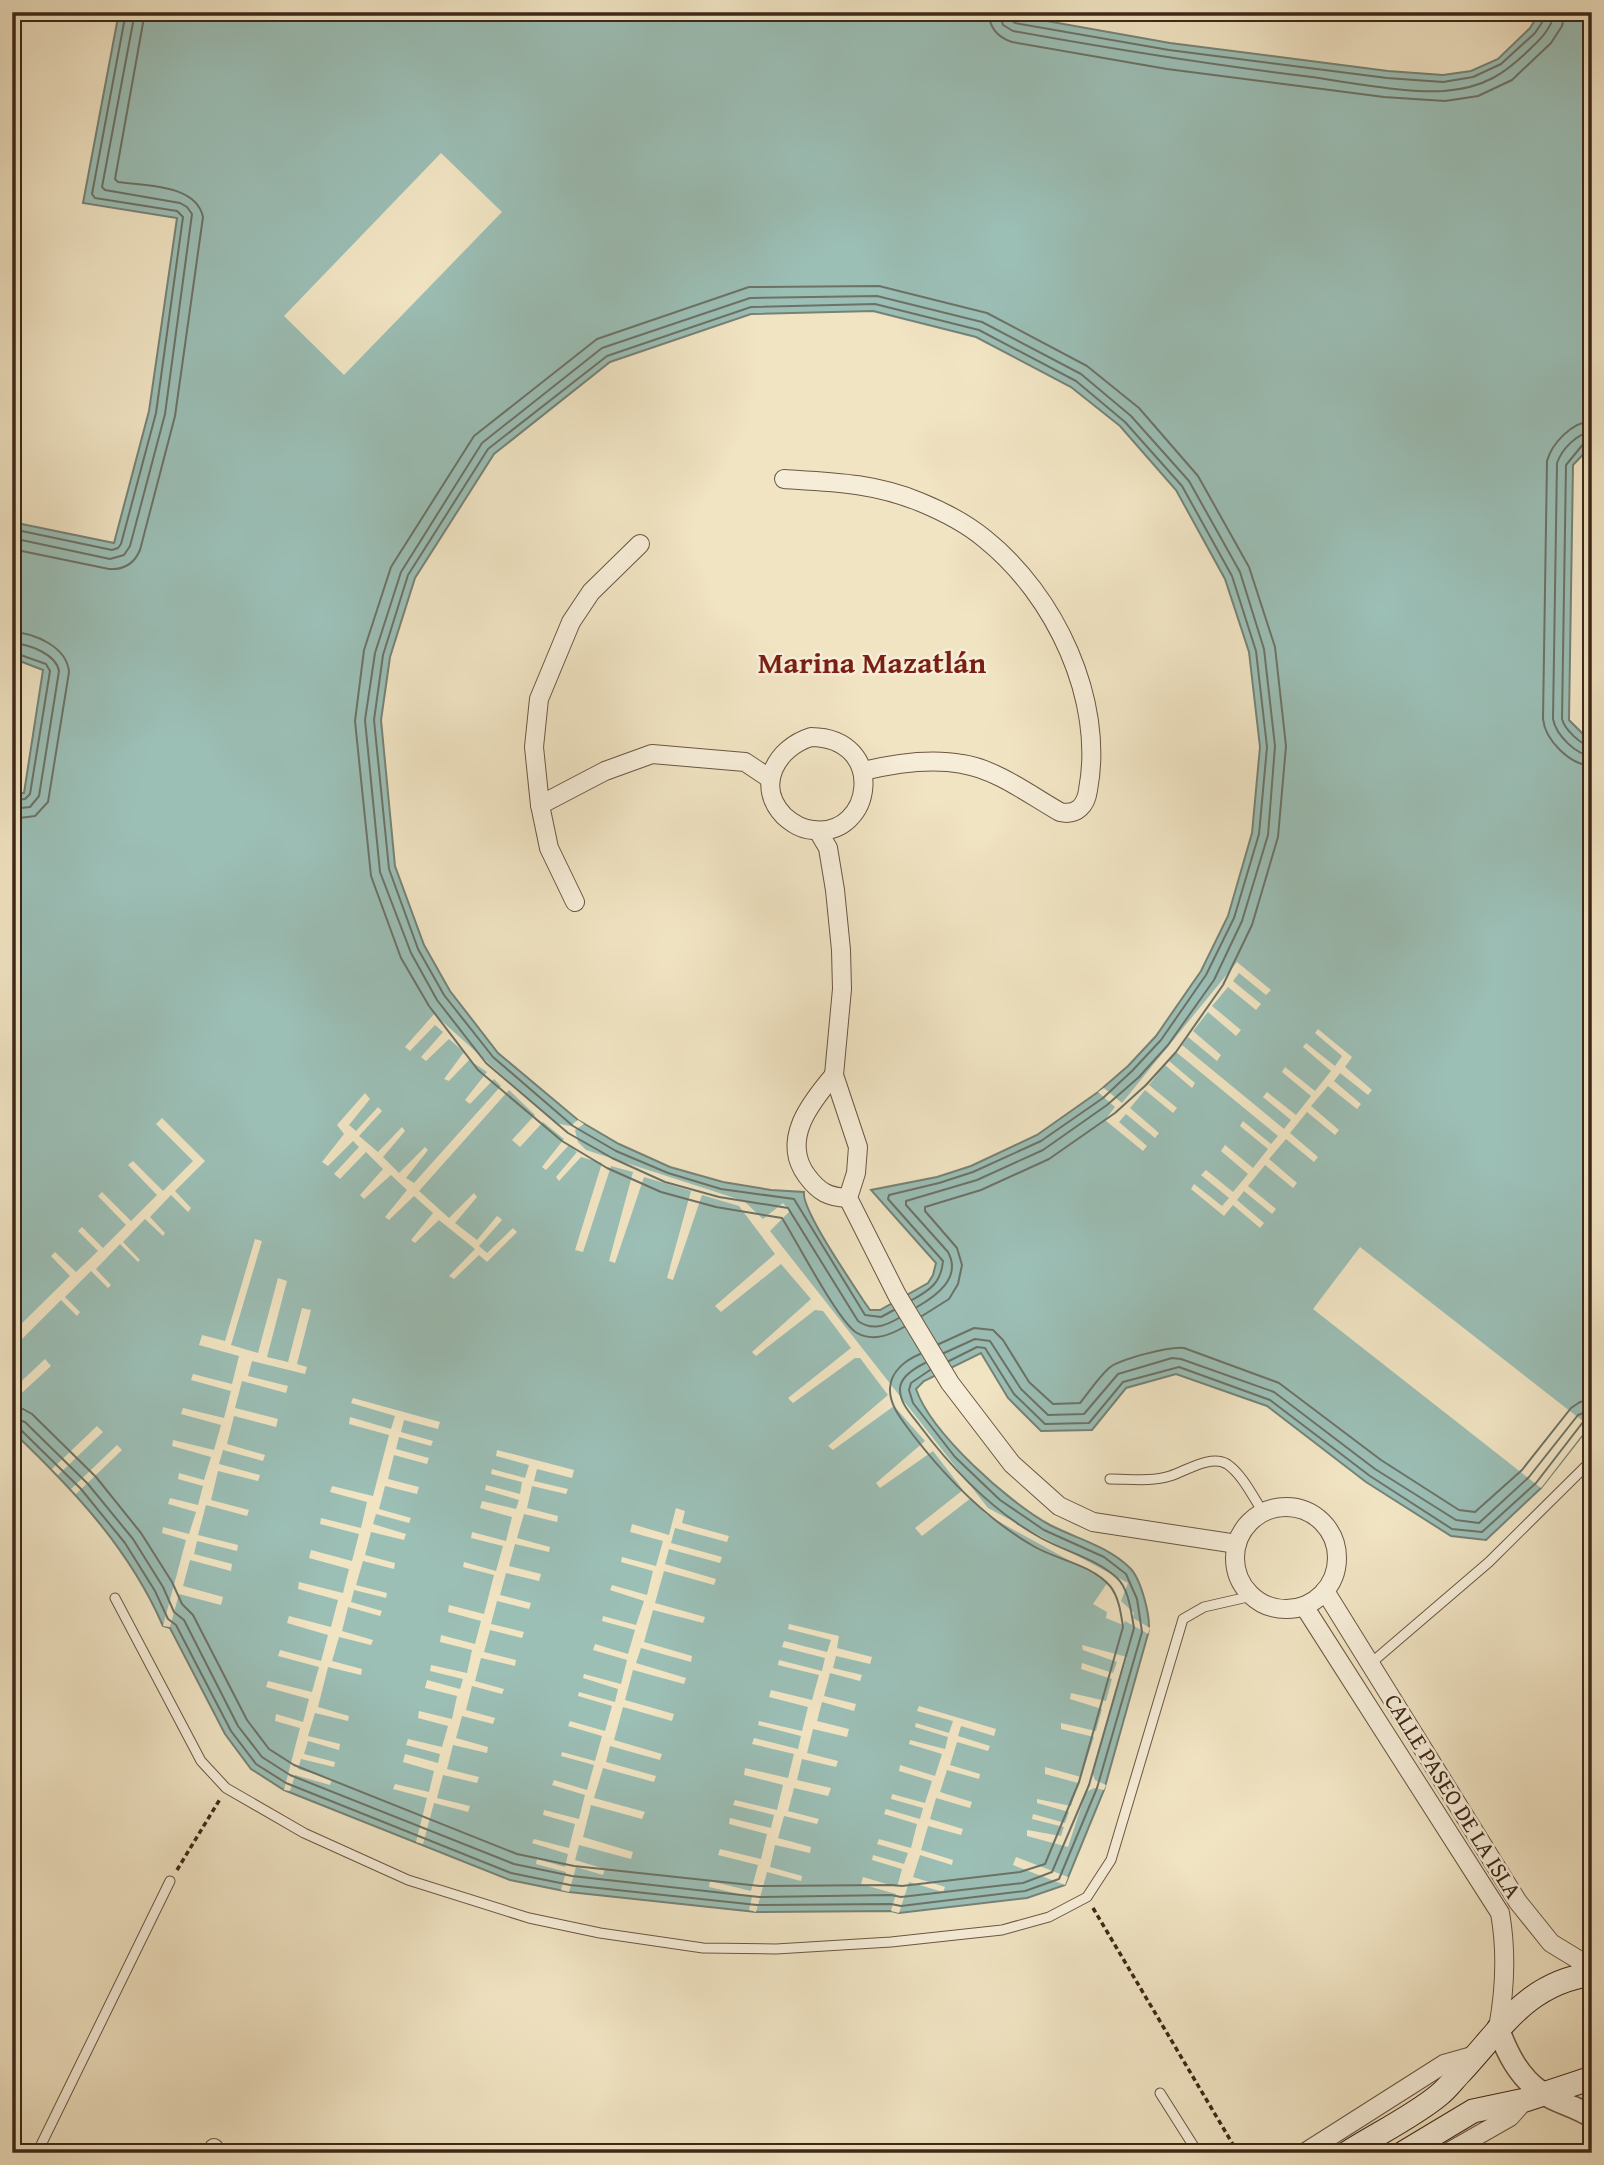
<svg xmlns="http://www.w3.org/2000/svg" width="1604" height="2165" viewBox="0 0 1604 2165" font-family="'Gentium Book Plus',serif">
  <style>
    .water { fill: #9bbeb5; stroke: #768276; stroke-width: 2; fill-rule: evenodd }
    .pier { fill: #f1e4c3 }
    .lines { fill: none; stroke-linecap: round; stroke-linejoin: round }
    .shore { stroke: #6c7266; stroke-width: 2 }
    .service-casing { stroke: #6b5642; stroke-width: 11 }
    .minor-casing { stroke: #6b5642; stroke-width: 20 }
    .tertiary-casing { stroke: #6b5642; stroke-width: 24 }
    .secondary-casing { stroke: #3e2717; stroke-width: 25 }
    .path { stroke: #3e2717; stroke-width: 3.5; stroke-dasharray: 5 3.5; stroke-linecap: butt }
    .service { stroke: #f6edd8; stroke-width: 9 }
    .minor { stroke: #f6edd8; stroke-width: 18 }
    .tertiary { stroke: #f6edd8; stroke-width: 21 }
    .secondary { stroke: #f6edd8; stroke-width: 23 }
    .labels { text-anchor: middle; stroke-width: 5; stroke-linejoin: round; paint-order: stroke }
    .street-label { font-size: 23px; fill: #3e2717; stroke: #f6edd8 }
    .district-label { font-size: 30px; font-weight: bold; fill: #7a1f14; stroke: #f6edd8 }
  </style>
  <rect width="100%" height="100%" fill="#f1e4c3"/>
  <filter id="stains"><feTurbulence type="fractalNoise" baseFrequency=".00286" numOctaves="4"/><feColorMatrix values="0 0 0 0 .2 0 0 0 0 .09 0 0 0 0 .02 0 0 0 .5 -.17"/></filter>
  <radialGradient id="worn" r=".72"><stop offset=".6" stop-color="#630" stop-opacity="0"/><stop offset="1" stop-color="#630" stop-opacity=".3"/></radialGradient>
  <path class="water" d="M119,12H997L1170,43L1388,71L1443,75L1471,71L1498,59L1530,28L1540,12H1592V445L1573,465L1569,720L1592,743V1423L1541,1488L1486,1540L1451,1536L1366,1482L1267,1406L1176,1374L1126,1388L1092,1430L1041,1431L1008,1398L981,1353L924,1381L916,1389C931,1433 1009,1503 1050,1525C1077,1539 1108,1546 1130,1568C1141,1579 1152,1619 1148,1634L1104,1790L1065,1885L1027,1898L899,1913L891,1911L756,1912L569,1892L510,1880L284,1790L251,1769L225,1734L170,1628L163,1626C129,1548 73,1489 12,1431V793H24L43,670L12,658V522L114,543L149,411L177,218L83,203ZM873,311L976,337L1071,387L1120,426L1176,490L1225,579L1249,652L1260,747L1252,833L1228,916L1201,971L1156,1036L1128,1066L1098,1092L1037,1135L971,1166L937,1177L871,1190L936,1263L933,1275L928,1283L880,1310H870L863,1300C851,1281 801,1209 804,1192L771,1190L723,1182L670,1167L619,1144L578,1120L498,1053L450,991L424,945L395,866L381,720L390,657L415,578L494,454L610,362L751,314Z"/>
  <g class="pier">
    <path d="M441,153L502,212L344,375L284,316Z"/>
    <path d="M1237,962L1271,990L1266,995L1239,973L1233,981L1261,1004L1256,1010L1228,987L1212,1006L1241,1030L1236,1036L1208,1012L1193,1031L1221,1055L1217,1061L1188,1037L1182,1045L1284,1129L1291,1120L1263,1097L1267,1092L1296,1115L1311,1096L1282,1072L1285,1067L1315,1091L1331,1071L1303,1047L1306,1043L1335,1066L1342,1056L1315,1033L1318,1029L1352,1057L1345,1067L1372,1090L1368,1095L1340,1073L1334,1081L1361,1104L1357,1109L1328,1086L1311,1106L1339,1130L1335,1135L1307,1112L1290,1133L1318,1157L1314,1162L1286,1139L1269,1159L1297,1183L1293,1188L1265,1165L1248,1186L1276,1209L1272,1214L1244,1191L1237,1200L1264,1223L1260,1228L1233,1205L1224,1216L1191,1189L1194,1184L1222,1206L1229,1198L1201,1175L1206,1170L1233,1192L1248,1174L1221,1151L1225,1145L1253,1168L1268,1149L1240,1126L1243,1121L1271,1144L1278,1136L1176,1052L1169,1061L1195,1083L1192,1088L1165,1065L1149,1085L1177,1108L1173,1113L1145,1090L1130,1108L1159,1133L1155,1138L1126,1114L1119,1122L1147,1146L1143,1151L1105,1120L1115,1107L1098,1092L1104,1088L1122,1103Z"/>
    <path d="M434,1014L555,1123L570,1126L578,1120L584,1124L575,1130L578,1142L586,1150L744,1201L763,1219L783,1203L790,1211L770,1231L988,1508L1128,1583L1121,1601L1134,1613L1133,1618L1150,1628L1148,1634L1125,1621L1123,1625L1106,1618L1107,1612L1093,1604L1108,1582L987,1515L971,1498L922,1536L915,1528L963,1490L933,1451L880,1488L876,1483L925,1441L894,1406L833,1450L828,1446L888,1395L860,1358H855L793,1403L788,1398L851,1348L823,1311L815,1310L756,1356L752,1352L811,1299L781,1264L721,1312L715,1306L775,1254L739,1206L702,1195L673,1280L667,1278L691,1191L644,1177L615,1263L609,1261L633,1172L611,1166L583,1252L575,1250L602,1163L581,1157L559,1181L556,1177L577,1152L569,1145L546,1170L542,1167L564,1139L543,1122L520,1147L512,1140L535,1115L509,1090L419,1191L449,1218L474,1193L477,1197L455,1223L477,1240L497,1216L500,1218L502,1220L479,1246L487,1253L513,1228L517,1232L487,1262L479,1255L454,1279L449,1276L475,1249L439,1220L415,1243L411,1240L433,1213L414,1196L389,1220L385,1217L407,1190L391,1175L364,1199L360,1195L383,1169L366,1152L340,1179L334,1174L359,1147L353,1141L328,1166L322,1162L344,1134L337,1125L365,1093L370,1099L349,1125L356,1131L378,1107L382,1111L359,1136L378,1152L402,1127L405,1131L383,1157L399,1173L425,1147L428,1150L406,1178L414,1183L501,1086L494,1079L470,1104L465,1100L487,1072L469,1060L449,1081L444,1079L464,1052L449,1039L426,1061L421,1057L443,1032L435,1025L410,1051L405,1047Z"/>
    <path d="M162,1118L205,1161L175,1191L191,1208L188,1212L171,1195L150,1217L165,1233L163,1236L145,1219L123,1242L140,1260L138,1262L120,1244L96,1269L111,1285L108,1288L91,1271L65,1297L80,1312L77,1316L61,1300L12,1349V1333L70,1276L51,1256L55,1252L76,1272L98,1251L78,1231L82,1227L103,1248L126,1225L98,1196L102,1192L131,1221L157,1195L128,1165L133,1161L163,1191L193,1161L156,1124Z"/>
    <path d="M255,1239L262,1241L231,1345L258,1353L278,1278L287,1281L267,1357L288,1362L302,1308L311,1310L297,1364L307,1367L305,1374L252,1361L248,1376L288,1386L286,1393L242,1381L235,1408L278,1419L276,1427L234,1416L227,1444L265,1455L263,1461L223,1450L219,1464L260,1475L258,1481L218,1471L211,1500L249,1510L247,1516L206,1505L198,1535L238,1545L237,1551L197,1541L194,1554L232,1564L231,1571L190,1560L183,1586L223,1597L221,1605L179,1594L170,1627L163,1626L186,1540L162,1533L163,1527L189,1534L196,1512L168,1504L170,1498L198,1505L203,1486L178,1479L179,1473L204,1480L211,1457L172,1446L173,1440L214,1450L221,1425L181,1414L183,1408L224,1418L231,1391L191,1380L193,1374L232,1384L239,1356L199,1345L202,1335L225,1341Z"/>
    <path d="M1360,1247L1589,1426L1541,1488L1313,1309Z"/>
    <path d="M45,1359L51,1366L12,1402V1390Z"/>
    <path d="M353,1398L440,1422L438,1429L404,1420L401,1432L433,1441L431,1446L399,1437L396,1449L429,1458L427,1464L394,1455L388,1479L419,1487L417,1494L385,1486L379,1509L411,1518L409,1523L376,1514L373,1524L406,1534L404,1540L371,1532L365,1555L395,1563L394,1569L363,1561L356,1585L387,1593L386,1598L354,1590L351,1602L382,1611L380,1616L348,1607L342,1631L373,1640L371,1645L339,1637L332,1661L362,1669L361,1675L328,1667L318,1707L349,1716L348,1721L315,1713L308,1736L340,1744L339,1750L308,1741L304,1754L335,1762L334,1767L301,1759L298,1769L332,1779L330,1785L295,1775L290,1791L284,1790L300,1728L275,1721L276,1714L303,1722L309,1699L266,1687L268,1681L312,1692L319,1667L278,1656L280,1650L321,1661L328,1635L287,1623L289,1616L331,1627L338,1600L298,1589L299,1582L343,1593L349,1569L309,1558L311,1550L352,1561L359,1534L320,1524L321,1518L361,1528L367,1502L330,1492L332,1486L373,1496L389,1435L349,1424L350,1417L391,1429L395,1416L351,1403Z"/>
    <path d="M97,1426L103,1432L58,1475L52,1469Z"/>
    <path d="M117,1445L122,1450L76,1494L71,1489Z"/>
    <path d="M497,1450L574,1470L572,1478L537,1469L534,1481L568,1489L566,1494L532,1486L527,1508L558,1516L557,1522L524,1514L517,1538L550,1547L549,1552L515,1544L509,1566L541,1574L539,1581L506,1573L500,1595L531,1603L529,1609L497,1601L491,1624L524,1632L522,1638L490,1630L484,1652L516,1660L515,1666L481,1658L475,1681L504,1689L502,1694L472,1686L466,1710L495,1718L493,1724L462,1716L456,1738L488,1747L487,1753L453,1745L447,1769L479,1777L477,1783L443,1775L437,1798L470,1806L468,1812L434,1803L423,1844L416,1842L427,1798L393,1789L395,1784L429,1792L434,1771L403,1762L405,1754L438,1763L440,1754L406,1745L408,1739L442,1747L448,1726L418,1718L419,1711L452,1719L457,1696L425,1688L427,1680L460,1689L463,1679L430,1671L431,1665L467,1673L472,1650L440,1642L441,1635L475,1644L481,1621L448,1612L449,1605L484,1614L494,1575L463,1567L464,1562L496,1571L503,1546L471,1538L472,1532L506,1541L512,1517L480,1508L482,1501L516,1509L519,1500L485,1490L486,1485L520,1494L522,1482L491,1474L492,1469L525,1478L529,1465L496,1456Z"/>
    <path d="M676,1508L685,1511L682,1523L729,1536L727,1542L675,1528L671,1543L722,1557L720,1563L669,1549L665,1564L716,1579L714,1585L664,1571L655,1603L705,1617L703,1623L653,1610L644,1642L692,1656L691,1662L641,1648L636,1663L686,1678L684,1684L633,1670L625,1700L674,1714L672,1721L623,1707L614,1740L662,1754L660,1760L610,1746L606,1762L656,1776L654,1782L603,1768L594,1798L645,1812L642,1819L591,1805L583,1837L633,1852L631,1859L579,1845L575,1860L605,1869L603,1875L576,1867L569,1892L561,1890L566,1872L536,1864L537,1859L565,1867L568,1854L532,1843L534,1839L569,1848L575,1824L543,1815L544,1810L579,1819L585,1795L552,1785L554,1780L587,1790L594,1765L561,1756L562,1752L595,1761L602,1736L568,1726L570,1721L605,1731L612,1706L578,1696L579,1692L615,1702L618,1689L583,1678L584,1674L621,1684L627,1660L593,1650L595,1644L628,1654L635,1630L602,1621L603,1616L636,1625L644,1601L610,1590L612,1585L647,1595L653,1571L621,1562L622,1557L656,1566L663,1541L630,1532L632,1524L669,1535Z"/>
    <path d="M789,1624L839,1636L837,1648L872,1657L870,1664L836,1656L833,1668L862,1675L860,1681L830,1673L824,1696L856,1704L854,1711L822,1702L817,1721L849,1729L847,1737L813,1729L807,1753L838,1761L836,1767L802,1759L797,1780L831,1788L828,1796L794,1788L788,1811L819,1819L817,1824L784,1816L778,1838L811,1847L810,1853L775,1845L770,1867L802,1876L801,1881L767,1872L756,1912L749,1910L752,1897L709,1887L710,1881L751,1891L758,1865L718,1855L720,1849L761,1859L767,1834L729,1824L730,1818L771,1828L774,1815L733,1805L735,1800L777,1810L783,1785L744,1775L745,1768L788,1778L794,1754L752,1744L754,1738L798,1749L801,1736L758,1725L759,1721L802,1731L808,1707L769,1697L771,1690L812,1700L819,1675L778,1665L779,1660L822,1671L825,1658L782,1647L784,1641L827,1652L831,1640L788,1629Z"/>
    <path d="M1082,1645L1127,1657L1092,1772L1095,1780L1106,1785L1104,1790L1094,1788L1086,1792L1068,1847L1027,1836V1830L1061,1836L1064,1827L1032,1819L1033,1814L1065,1823L1069,1812L1037,1803V1799L1071,1806L1078,1783L1045,1774V1767L1081,1777L1094,1737L1061,1729V1723L1096,1731L1102,1709L1070,1699L1071,1693L1106,1701L1112,1679L1081,1669L1082,1663L1113,1673L1117,1662L1083,1650Z"/>
    <path d="M919,1706L996,1729L994,1736L961,1726L958,1736L990,1746L988,1751L957,1742L950,1765L980,1774L979,1779L947,1770L940,1792L972,1802L970,1808L936,1798L930,1819L963,1829L961,1835L928,1826L921,1850L953,1860L952,1865L920,1855L913,1877L945,1887L943,1892L909,1882L899,1913L891,1911L896,1894L861,1884L863,1877L897,1887L902,1869L872,1860L873,1855L904,1864L908,1853L877,1844L879,1839L911,1848L917,1824L884,1814L886,1809L920,1819L923,1808L891,1799L892,1794L925,1803L932,1781L899,1771L900,1765L935,1776L942,1754L909,1744L910,1740L945,1749L948,1737L915,1727L916,1723L949,1733L953,1721L917,1711Z"/>
    <path d="M1016,1857L1068,1877L1065,1885L1013,1865Z"/>
  </g>
  <g class="lines">
    <g class="shore">
      <path d="M989,12C989,28 997,37 1012,42L1167,69L1384,97L1445,101L1478,96L1512,80L1551,43L1562,26L1565,12"/>
      <path d="M999,12L1003,25L1013,31C1112,49 1212,65 1312,77C1352,83 1405,93 1444,91C1484,88 1505,74 1532,47C1542,38 1553,26 1554,12"/>
      <path d="M1008,12L1009,19L1015,23L1169,50L1387,78L1443,82L1473,77L1501,64L1535,33L1545,18V12"/>
      <path d="M1592,421C1572,422 1552,443 1547,461L1543,719C1545,740 1570,765 1592,766"/>
      <path d="M1592,432C1577,433 1562,449 1557,463L1553,719C1556,735 1576,755 1592,756"/>
      <path d="M1592,441L1584,443L1566,465L1562,719C1565,730 1581,745 1592,747"/>
      <path d="M12,529L112,550L118,548L121,544L156,413L183,217L177,211L95,198L92,194L126,12"/>
      <path d="M12,538L110,559L124,555L130,546L165,414L192,214L187,207L180,203L105,190L102,187L135,12"/>
      <path d="M12,549L109,569C123,570 134,564 140,550L175,416L203,217C196,184 145,186 118,182L115,179L145,12"/>
      <path d="M12,632C35,633 67,647 69,672L48,802L35,816L12,819"/>
      <path d="M12,643C29,644 56,654 59,671L39,796L30,807L12,809"/>
      <path d="M12,652L46,664L50,671L30,794L25,799L12,800"/>
      <path d="M894,1310L881,1317L865,1315L794,1199L721,1189L668,1173L616,1151L573,1126L493,1057L444,995L418,949L389,869L374,720L383,655L408,575L488,449L607,356L751,307L875,304L979,330L1076,381L1125,422L1182,486L1232,576L1256,651L1267,747L1259,834L1234,918L1206,975L1161,1040L1132,1071L1103,1098L1041,1141L973,1172L939,1183L889,1195L888,1199L943,1261C941,1283 930,1290 912,1300"/>
      <path d="M899,1318C885,1326 872,1331 858,1321L788,1208L719,1197L665,1182L612,1158L568,1133L486,1063L437,1000L411,953L380,872L365,720L375,653L401,572L482,443L602,348L750,298L877,296L982,322L1081,374L1131,416L1189,481L1240,572L1264,649L1275,746L1268,835L1242,921L1214,980L1168,1045L1139,1077L1107,1105L1043,1150L977,1180L906,1201V1205L948,1252C962,1278 936,1296 917,1307"/>
      <path d="M904,1327C890,1335 873,1342 857,1333C839,1323 796,1240 782,1218L716,1207L661,1192L607,1168L562,1141L478,1070L429,1006L401,958L371,876L355,721L364,650L391,567L474,436L597,339L749,287L879,286L987,313L1087,366L1139,408L1198,476L1249,567L1275,647L1286,746L1278,837L1252,925L1223,985L1176,1052L1146,1085L1115,1113L1049,1159L981,1190L925,1207V1211L957,1248L962,1265L958,1284L949,1299L922,1316"/>
      <path d="M939,1344L974,1328L993,1330L1003,1340L1029,1382L1053,1404L1080,1403C1089,1392 1098,1378 1109,1368C1120,1359 1170,1346 1184,1348L1279,1383L1381,1460L1459,1510L1475,1512L1522,1470L1571,1408L1580,1402L1592,1400"/>
      <path d="M944,1353L975,1339L990,1341L1021,1389L1048,1415L1084,1414L1118,1374L1172,1358L1181,1359L1274,1392L1375,1469L1456,1520L1479,1523L1529,1477L1578,1415L1592,1410"/>
      <path d="M949,1361L977,1347L985,1348L1014,1394L1045,1424L1089,1423L1123,1382L1179,1367L1270,1400L1370,1476L1452,1529L1482,1532L1536,1483L1583,1422L1592,1419"/>
      <path d="M12,1407L23,1409L32,1414L96,1477L141,1533L172,1582L182,1604L193,1615L247,1720L269,1749L294,1765L517,1854L574,1866L760,1886L892,1885L902,1886L1020,1872L1045,1864L1079,1782L1123,1627C1121,1614 1119,1597 1110,1586C1092,1565 1058,1560 1035,1547C986,1519 947,1479 913,1435C903,1421 889,1406 890,1388C891,1371 906,1360 920,1354"/>
      <path d="M12,1418L25,1422L88,1484L133,1539L163,1587L174,1612L184,1620L238,1726L262,1757L290,1775L514,1864L572,1876L759,1897L891,1895L901,1897L1023,1883L1052,1872L1089,1785L1134,1628C1131,1612 1129,1589 1117,1578C1095,1558 1066,1552 1041,1538C992,1511 953,1470 920,1426C912,1415 899,1403 900,1388C901,1376 915,1368 925,1363"/>
      <path d="M12,1427L20,1429L81,1489L125,1543L155,1591L168,1619L176,1625L231,1731L256,1764L286,1783L511,1873L570,1885L757,1905L891,1904L901,1906L1025,1891L1059,1879L1097,1788L1142,1632L1137,1599L1126,1574L1104,1557L1044,1530L1000,1500L955,1457L913,1403L909,1390L911,1383L930,1370"/>
    </g>
    <defs>
      <g id="service">
        <path d="M1110,1479C1130,1479 1151,1482 1170,1476C1186,1471 1211,1454 1227,1464C1242,1474 1253,1497 1263,1512"/>
        <path d="M115,1598L201,1761L226,1788L304,1833L408,1880L529,1918L600,1933L703,1948L776,1949L891,1942L1002,1930L1049,1917L1087,1897L1111,1860L1183,1619L1204,1607L1252,1596"/>
        <path d="M1370,1664L1489,1562L1592,1460"/>
        <path d="M1160,2093L1198,2153"/>
        <path d="M37,2153L170,1881"/>
      </g>
      <g id="minor">
        <path d="M784,479C833,482 874,483 920,502C942,511 967,524 985,539C1055,595 1105,700 1088,790C1086,805 1077,816 1060,812C1030,795 996,769 962,764C931,758 892,764 863,771"/>
        <path d="M811,737C888,738 873,838 813,830C801,829 793,824 784,816C755,786 776,748 811,737Z"/>
        <path d="M540,805L605,771L652,754L745,762L769,778"/>
        <path d="M818,831L828,848L835,890L841,950L842,989L834,1075L858,1147L856,1173L848,1198L897,1295L950,1383L1012,1464L1059,1506L1093,1522L1237,1544"/>
        <path d="M575,902L549,848L540,805L534,747L539,699L571,622L591,592L640,544"/>
        <path d="M834,1075C811,1102 780,1140 807,1176C819,1192 828,1197 848,1198"/>
        <circle cx="1286" cy="1558" r="51"/>
        <path d="M1325,1591L1518,1902L1551,1943L1592,1968"/>
        <path d="M1304,1606L1500,1913C1507,1952 1505,1990 1498,2028"/>
        <path d="M212,2153L214,2148"/>
        <path d="M1304,2153L1444,2064L1476,2055"/>
        <path d="M1447,2153L1510,2117L1525,2100"/>
      </g>
      <path id="tertiary" d="M1498,2028C1507,2053 1519,2077 1541,2092C1557,2103 1576,2106 1592,2117"/>
      <g id="secondary">
        <path d="M1347,2153C1375,2135 1414,2116 1439,2095C1447,2089 1454,2079 1461,2072C1502,2028 1527,1983 1592,1974"/>
        <path d="M1403,2153L1473,2111L1525,2100L1592,2078"/>
      </g>
    </defs>
    <use href="#service" class="service-casing"/>
    <use href="#minor" class="minor-casing"/>
    <use href="#tertiary" class="tertiary-casing"/>
    <use href="#secondary" class="secondary-casing"/>
    <g class="path">
      <path d="M177,1870L220,1799"/>
      <path d="M1093,1908L1238,2153"/>
    </g>
    <use href="#service" class="service"/>
    <use href="#minor" class="minor"/>
    <use href="#tertiary" class="tertiary"/>
    <use href="#secondary" class="secondary"/>
  </g>
  <g class="labels">
    <g class="street-label">
      <text transform="translate(1453 1796) rotate(58)" y="8">CALLE PASEO DE LA ISLA</text>
    </g>
    <g class="district-label">
      <text x="872" y="673">Marina Mazatlán</text>
    </g>
  </g>
  <rect width="1604" height="2165" fill="none" stroke="#f1e4c3" stroke-width="42"/>
  <rect x="14" y="14" width="1576" height="2137" fill="none" stroke="#3e2717" stroke-width="3.5"/>
  <rect x="21" y="21" width="1562" height="2123" fill="none" stroke="#3e2717" stroke-width="2"/>
  <rect width="100%" height="100%" filter="url(#stains)"/>
  <rect width="100%" height="100%" fill="url(#worn)"/>
</svg>
